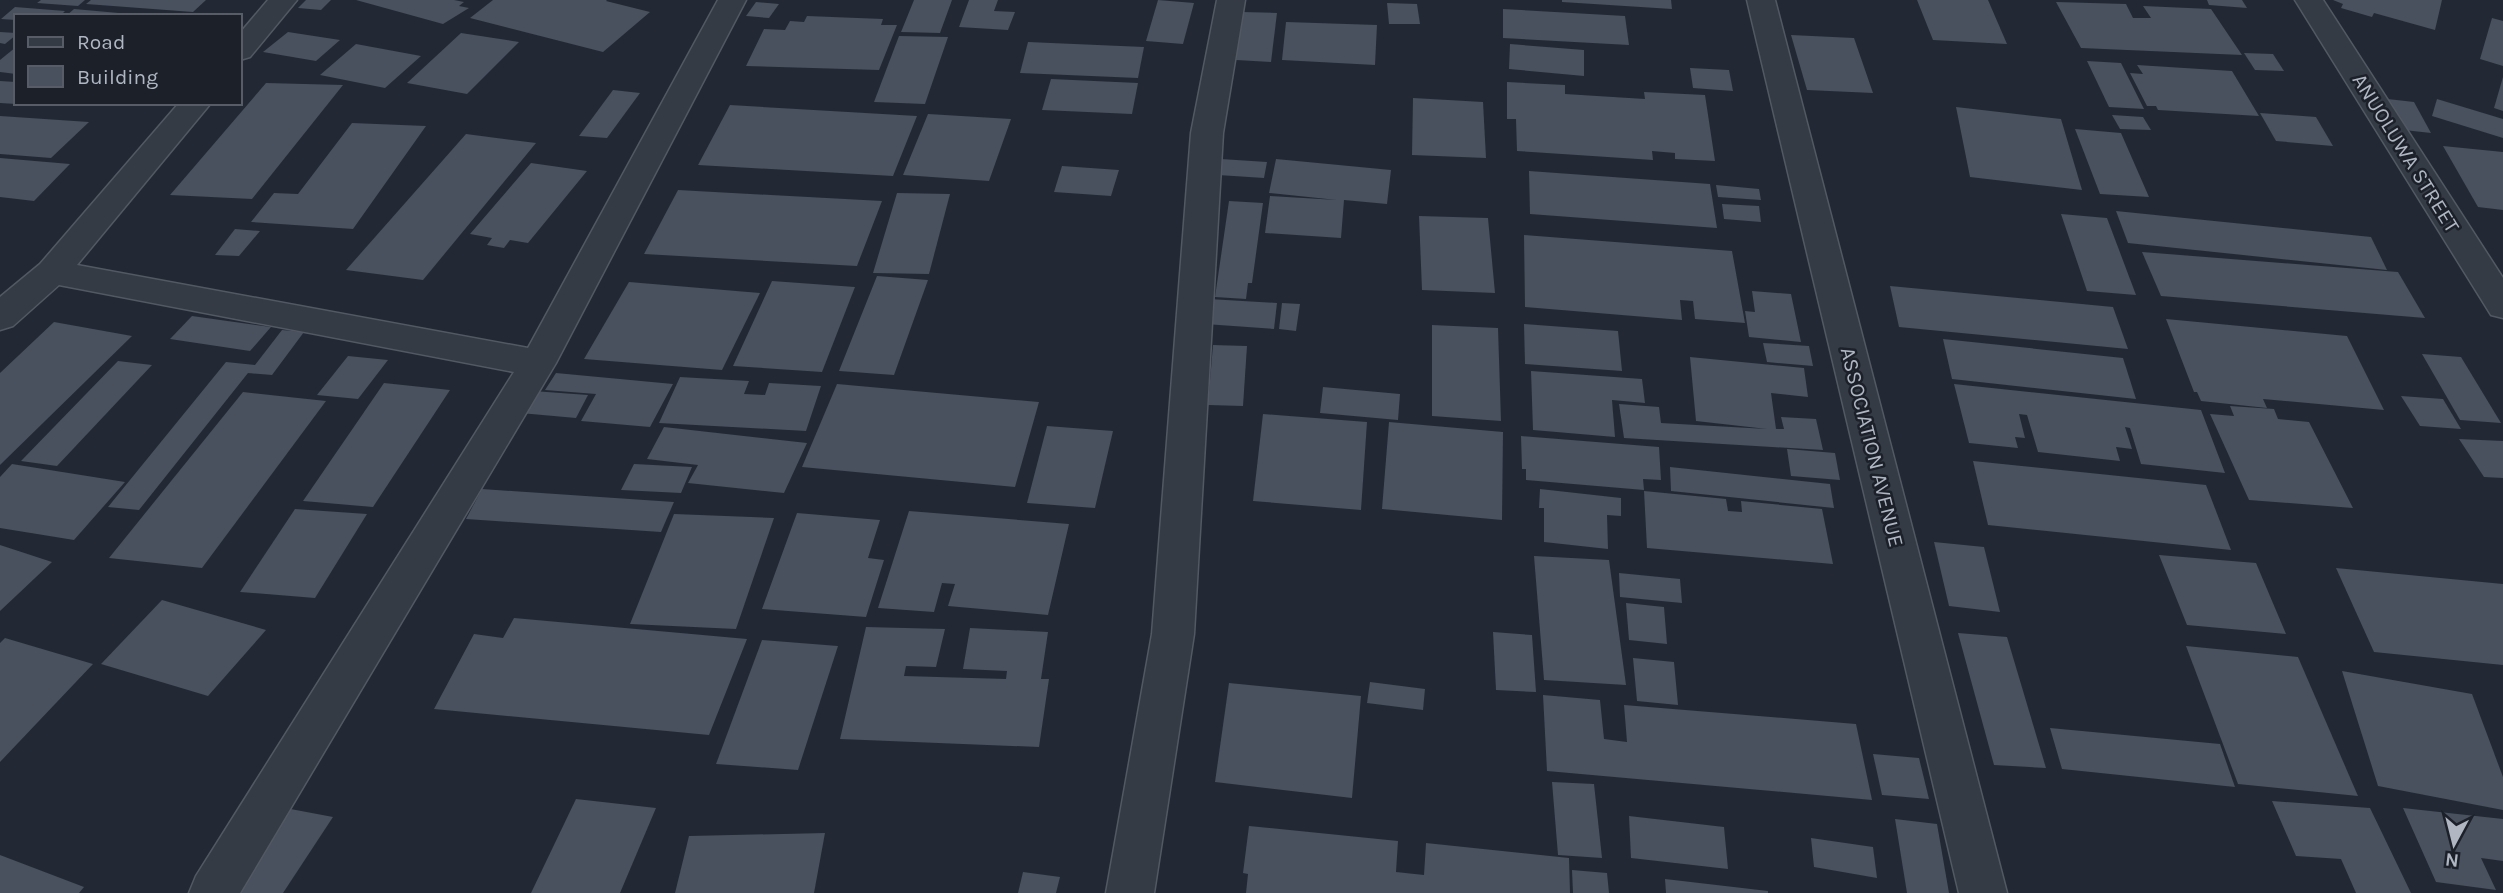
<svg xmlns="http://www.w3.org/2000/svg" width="2503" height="893" viewBox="0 0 2503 893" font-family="Karla,sans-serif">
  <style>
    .building { fill: #49505e }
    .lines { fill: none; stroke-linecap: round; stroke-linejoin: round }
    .minor-casing { stroke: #535963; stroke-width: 3 }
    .minor { fill: #353b45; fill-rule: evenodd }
    .labels { text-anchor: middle; stroke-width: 5; stroke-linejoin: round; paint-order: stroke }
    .street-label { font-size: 21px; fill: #b0b6c2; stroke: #1b2029 }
  </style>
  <rect width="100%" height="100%" fill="#222934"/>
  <g class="building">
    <path d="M41,0H85L78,6L37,3Z"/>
    <path d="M91,0H206L193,12L86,4Z"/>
    <path d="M306,0H331L321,10L298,8Z"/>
    <path d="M356,0H454L464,2L459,6L469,8L443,24Z"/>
    <path d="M493,0H607L606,1L650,12L603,52L470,18Z"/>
    <path d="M914,0H952L940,33L901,32Z"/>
    <path d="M969,0H998L994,11L1015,12L1008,30L959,27Z"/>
    <path d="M1158,0L1194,3L1183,44L1146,41Z"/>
    <path d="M1562,0H1671L1672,9L1562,2Z"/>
    <path d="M1917,0H1988L2007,44L1933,40Z"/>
    <path d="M2207,0H2242L2247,8L2209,5Z"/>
    <path d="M2333,0H2442L2435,30L2374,13L2372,17L2341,8L2343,4Z"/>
    <path d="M756,2L779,4L769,18L746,16Z"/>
    <path d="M2056,2L2126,4L2133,18H2151L2143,6L2211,9L2242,55L2081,48Z"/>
    <path d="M1387,3L1417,4L1420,24H1389Z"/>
    <path d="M15,7L65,11L60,16H16V20L1,19Z"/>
    <path d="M74,9L130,14V16H66Z"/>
    <path d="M1503,9L1625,16L1629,45L1503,38Z"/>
    <path d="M1242,12L1277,13L1271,62L1236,60Z"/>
    <path d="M807,16L883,19L881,25H897L879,70L746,66L764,29L785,30L790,21L804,22Z"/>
    <path d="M2492,18L2503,21V66L2480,59Z"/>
    <path d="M1286,22L1377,25L1375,65L1282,60Z"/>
    <path d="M0,32L16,33V35L5,44L0,43Z"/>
    <path d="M288,32L340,40L316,61L263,52Z"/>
    <path d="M461,33L519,42L467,94L407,83Z"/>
    <path d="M1791,35L1854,38L1873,93L1807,90Z"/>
    <path d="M899,36L948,37L925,104L874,102Z"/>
    <path d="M1028,42L1144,47L1138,78L1020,73Z"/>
    <path d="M356,44L421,56L385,88L320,75Z"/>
    <path d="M1510,44L1584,50V76L1509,69Z"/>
    <path d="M16,47V74L0,72V60Z"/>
    <path d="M2244,53L2273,54L2284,71L2255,70Z"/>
    <path d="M2087,61L2121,63L2144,109L2109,107Z"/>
    <path d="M2137,65L2232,71L2259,116L2158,110L2156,106H2147L2130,73L2143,74Z"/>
    <path d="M1690,68L1729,70L1733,91L1693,88Z"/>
    <path d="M2503,77V111L2494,108Z"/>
    <path d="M1051,79L1138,83L1132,114L1042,110Z"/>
    <path d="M0,81L16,82V104L0,103Z"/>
    <path d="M1507,82L1565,85V94L1645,99L1644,92L1705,95L1715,161L1675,159V153L1652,151L1653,160L1517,151L1516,119H1507Z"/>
    <path d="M266,83L343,85L252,199L170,195Z"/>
    <path d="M613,90L640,93L607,138L579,136Z"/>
    <path d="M1413,98L1483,102L1486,158L1412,155Z"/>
    <path d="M2379,98L2414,102L2431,133L2395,129Z"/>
    <path d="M2437,99L2503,119V138L2432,116Z"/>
    <path d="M730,105L917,116L893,176L698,165Z"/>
    <path d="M1956,107L2061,119L2082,190L1970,177Z"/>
    <path d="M2260,113L2316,117L2333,146L2276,141Z"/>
    <path d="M928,114L1011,119L989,181L903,175Z"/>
    <path d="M2112,115L2143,117L2151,130L2120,129Z"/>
    <path d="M0,116L89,122L51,158L0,154Z"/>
    <path d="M352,123L426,126L353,229L251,222L274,193L298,194Z"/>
    <path d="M2075,129L2121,133L2149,197L2100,194Z"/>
    <path d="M466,134L536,143L423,280L346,270Z"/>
    <path d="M2443,146L2503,152V210L2478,207Z"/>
    <path d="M0,158L70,164L34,201L0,197Z"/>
    <path d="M1221,159L1267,162L1264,178L1218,175Z"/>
    <path d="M1276,159L1391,170L1387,204L1344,200L1341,238L1265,233L1270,196L1337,200L1269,193Z"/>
    <path d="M531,163L587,171L528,243L510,240L504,248L487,245L492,238L470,234Z"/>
    <path d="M1062,166L1119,170L1111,196L1054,192Z"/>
    <path d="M1529,171L1710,184L1717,228L1530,214Z"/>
    <path d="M1716,185L1759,189L1761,200L1718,197Z"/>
    <path d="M678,190L882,201L857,266L644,254Z"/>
    <path d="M897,193L950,194L929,274L873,273Z"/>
    <path d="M1229,201L1263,203L1252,283H1248L1246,299L1215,297Z"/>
    <path d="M1722,204L1759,206L1761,222L1724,219Z"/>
    <path d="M2116,211L2371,237L2387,270L2128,243Z"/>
    <path d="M2061,214L2107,218L2136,295L2087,291Z"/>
    <path d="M1419,216L1488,218L1495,293L1422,290Z"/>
    <path d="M235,229L260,231L239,256L215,255Z"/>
    <path d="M1524,235L1732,251L1745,323L1695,319L1693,301L1680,300L1682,320L1525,307Z"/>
    <path d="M2142,252L2398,272L2425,318L2161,296Z"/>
    <path d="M877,276L928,280L894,375L839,371Z"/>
    <path d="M772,281L855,287L822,372L733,366Z"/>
    <path d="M629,282L760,293L722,370L584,359Z"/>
    <path d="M1890,286L2113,307L2128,349L1899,327Z"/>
    <path d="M1752,291L1791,294L1801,342L1749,337L1745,311L1755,312Z"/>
    <path d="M1209,299L1277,303L1274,329L1205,324Z"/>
    <path d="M1282,303L1300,304L1296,331L1279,329Z"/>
    <path d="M192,316L271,327L250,351L170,339Z"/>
    <path d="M2166,319L2347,336L2384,410L2263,399L2267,408L2201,401L2197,392H2194Z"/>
    <path d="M54,322L132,336L0,465V373Z"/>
    <path d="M1524,324L1618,331L1622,371L1525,364Z"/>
    <path d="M1432,325L1498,328L1501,421L1432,416Z"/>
    <path d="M282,330L304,332L272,375L248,373L139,510L108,507L226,362L255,365Z"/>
    <path d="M1943,339L2123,358L2136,399L1952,379Z"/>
    <path d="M1763,343L1809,346L1813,366L1767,362Z"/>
    <path d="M1213,345L1247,346L1243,406L1208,405Z"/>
    <path d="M2422,354L2461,357L2501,423L2460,420Z"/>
    <path d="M348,356L388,360L358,399L317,395Z"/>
    <path d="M1690,357L1804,368L1808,397L1771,393L1776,429H1784L1781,417L1816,419L1823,450L1624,438L1619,404L1659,407L1661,423L1767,429L1696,421Z"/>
    <path d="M118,361L152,365L57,466L21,461Z"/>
    <path d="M1531,371L1642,379L1645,403L1612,400L1615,437L1533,430Z"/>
    <path d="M556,373L673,384L650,427L581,421L596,394L545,390Z"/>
    <path d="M680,377L749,381L744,394L765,395L769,383L821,386L806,431L659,423Z"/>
    <path d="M384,383L450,390L373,507L303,501Z"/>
    <path d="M837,384L1039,402L1015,487L802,467Z"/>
    <path d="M1954,384L2201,410L2225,473L2141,464L2130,428L2125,427L2132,449L2116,447L2120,461L2038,452L2027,415L2019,414L2025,438L2015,437L2018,448L1969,443Z"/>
    <path d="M1323,387L1400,394L1398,420L1320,413Z"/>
    <path d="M533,391L588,395L576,418L520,413Z"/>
    <path d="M243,392L326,401L202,568L109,558Z"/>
    <path d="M2401,396L2443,399L2461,429L2420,426Z"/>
    <path d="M2230,406L2274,409L2278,419L2309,422L2353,508L2249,500L2210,414L2234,416Z"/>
    <path d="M1263,414L1367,422L1361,510L1253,501Z"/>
    <path d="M1389,422L1503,432L1502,520L1382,509Z"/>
    <path d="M1047,426L1113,431L1095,508L1027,503Z"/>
    <path d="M664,427L807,443L784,493L688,483L698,465L647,459Z"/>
    <path d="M1521,436L1659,447L1661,480L1643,479L1644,490L1526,480V469H1522Z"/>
    <path d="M2459,439L2503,441V478L2484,477Z"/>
    <path d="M1787,449L1835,453L1840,480L1791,476Z"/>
    <path d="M1973,461L2206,485L2231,550L1988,525Z"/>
    <path d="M12,464L125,482L74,540L0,528V477Z"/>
    <path d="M634,464L692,467L681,493L621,490Z"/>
    <path d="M1670,467L1830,484L1834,508L1671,491Z"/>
    <path d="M482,489L674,502L661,532L466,519Z"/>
    <path d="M1540,489L1621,498V516L1607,515L1608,549L1544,542V508H1539Z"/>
    <path d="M1644,491L1726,499L1728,511L1742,512L1741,501L1822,509L1833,564L1647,548Z"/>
    <path d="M295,509L367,514L315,598L240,592Z"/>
    <path d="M909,511L1069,524L1048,615L948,606L955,584L942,583L934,612L878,608Z"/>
    <path d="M797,513L880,520L868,558L884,560L866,617L762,609Z"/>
    <path d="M674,514L774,518L736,629L630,624Z"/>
    <path d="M1934,542L1984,547L2000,612L1949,606Z"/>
    <path d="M0,545L52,562L0,611Z"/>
    <path d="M2159,555L2256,563L2286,634L2187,625Z"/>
    <path d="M1534,556L1609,560L1626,685L1544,680Z"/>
    <path d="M2336,568L2503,584V665L2374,652Z"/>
    <path d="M1619,573L1680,579L1682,603L1620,597Z"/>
    <path d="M162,600L266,630L208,696L101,664Z"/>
    <path d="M1626,603L1664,607L1667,644L1629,640Z"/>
    <path d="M514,618L747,639L709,735L434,709L474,634L503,638Z"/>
    <path d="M866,627L945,629L936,667L906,666L904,676L1006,679L1007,671L963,669L970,628L1048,632L1041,679H1049L1039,747L840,739Z"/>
    <path d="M1493,632L1532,635L1536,692L1496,690Z"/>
    <path d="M1958,633L2007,637L2046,768L1994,765Z"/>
    <path d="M5,638L93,664L0,762V643Z"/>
    <path d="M762,640L838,646L798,770L716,764Z"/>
    <path d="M2186,646L2298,657L2358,796L2238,784Z"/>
    <path d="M1633,658L1674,662L1678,705L1637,701Z"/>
    <path d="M2342,671L2472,694L2503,777V810L2378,786Z"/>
    <path d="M1370,682L1425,689L1423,710L1367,703Z"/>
    <path d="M1229,683L1361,696L1352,798L1215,782Z"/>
    <path d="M1543,695L1600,700L1604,739L1627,742L1624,705L1856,724L1872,800L1547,771Z"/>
    <path d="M2050,728L2220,744L2235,787L2062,769Z"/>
    <path d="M1873,754L1919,758L1929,799L1882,795Z"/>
    <path d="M1552,782L1594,784L1602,858L1558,855Z"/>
    <path d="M576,799L656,808L620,893H531Z"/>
    <path d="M2272,801L2370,808L2411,893H2356L2341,859L2296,856Z"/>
    <path d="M280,807L333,817L283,893H223Z"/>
    <path d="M2403,808L2503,819V861L2481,858L2496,890L2436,882Z"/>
    <path d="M1629,816L1724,827L1728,869L1631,858Z"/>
    <path d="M1895,819L1937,824L1949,893H1907Z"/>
    <path d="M1249,826L1398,841L1396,872L1424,875L1426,843L1569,858L1570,893H1246L1248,874L1243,873Z"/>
    <path d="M825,833L814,893H675L689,836Z"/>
    <path d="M1811,838L1873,847L1877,878L1814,867Z"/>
    <path d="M0,855L84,887L79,893H0Z"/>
    <path d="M1572,870L1607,873L1609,893H1573Z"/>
    <path d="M1023,872L1060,877L1056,893H1018Z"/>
    <path d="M1665,879L1768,891V893H1666Z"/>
  </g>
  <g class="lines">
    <defs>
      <g id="minor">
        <path d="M268,0H297L250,57L240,60V33Z"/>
        <path d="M718,0H746L556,363L240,893H189L196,876L514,372L59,285L13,326L0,330V297L40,264L179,103H211L77,265L528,348Z"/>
        <path d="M1217,0H1245L1223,133L1194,634L1154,893H1106L1152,634L1191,133Z"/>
        <path d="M1747,0H1775L2007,893H1959Z"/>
        <path d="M2295,0H2323L2503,278V318L2491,315Z"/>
      </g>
    </defs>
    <use href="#minor" class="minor-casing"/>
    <use href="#minor" class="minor"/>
  </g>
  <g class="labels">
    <g class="street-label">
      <text transform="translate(2406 153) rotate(58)" y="7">ANUOLUWA STREET</text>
      <text transform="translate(1872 447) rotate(76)" y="7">ASSOCIATION AVENUE</text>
    </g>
  </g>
  <rect x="14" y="14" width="228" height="91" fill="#1b2029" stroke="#575c66" stroke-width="2"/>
  <rect x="28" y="37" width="35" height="10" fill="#353b45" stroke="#575c66" stroke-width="2"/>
  <text x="77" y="49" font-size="21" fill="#b0b6c2">Road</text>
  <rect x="28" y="66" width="35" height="21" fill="#49505e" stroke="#575c66" stroke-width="2"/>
  <text x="77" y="84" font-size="21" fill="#b0b6c2">Building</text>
  <g transform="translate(2454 844) rotate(187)" stroke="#1b2029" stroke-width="5" paint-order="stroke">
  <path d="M0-5L12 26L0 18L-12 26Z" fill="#b0b6c2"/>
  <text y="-10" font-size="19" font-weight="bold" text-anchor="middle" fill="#b0b6c2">N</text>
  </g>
</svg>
